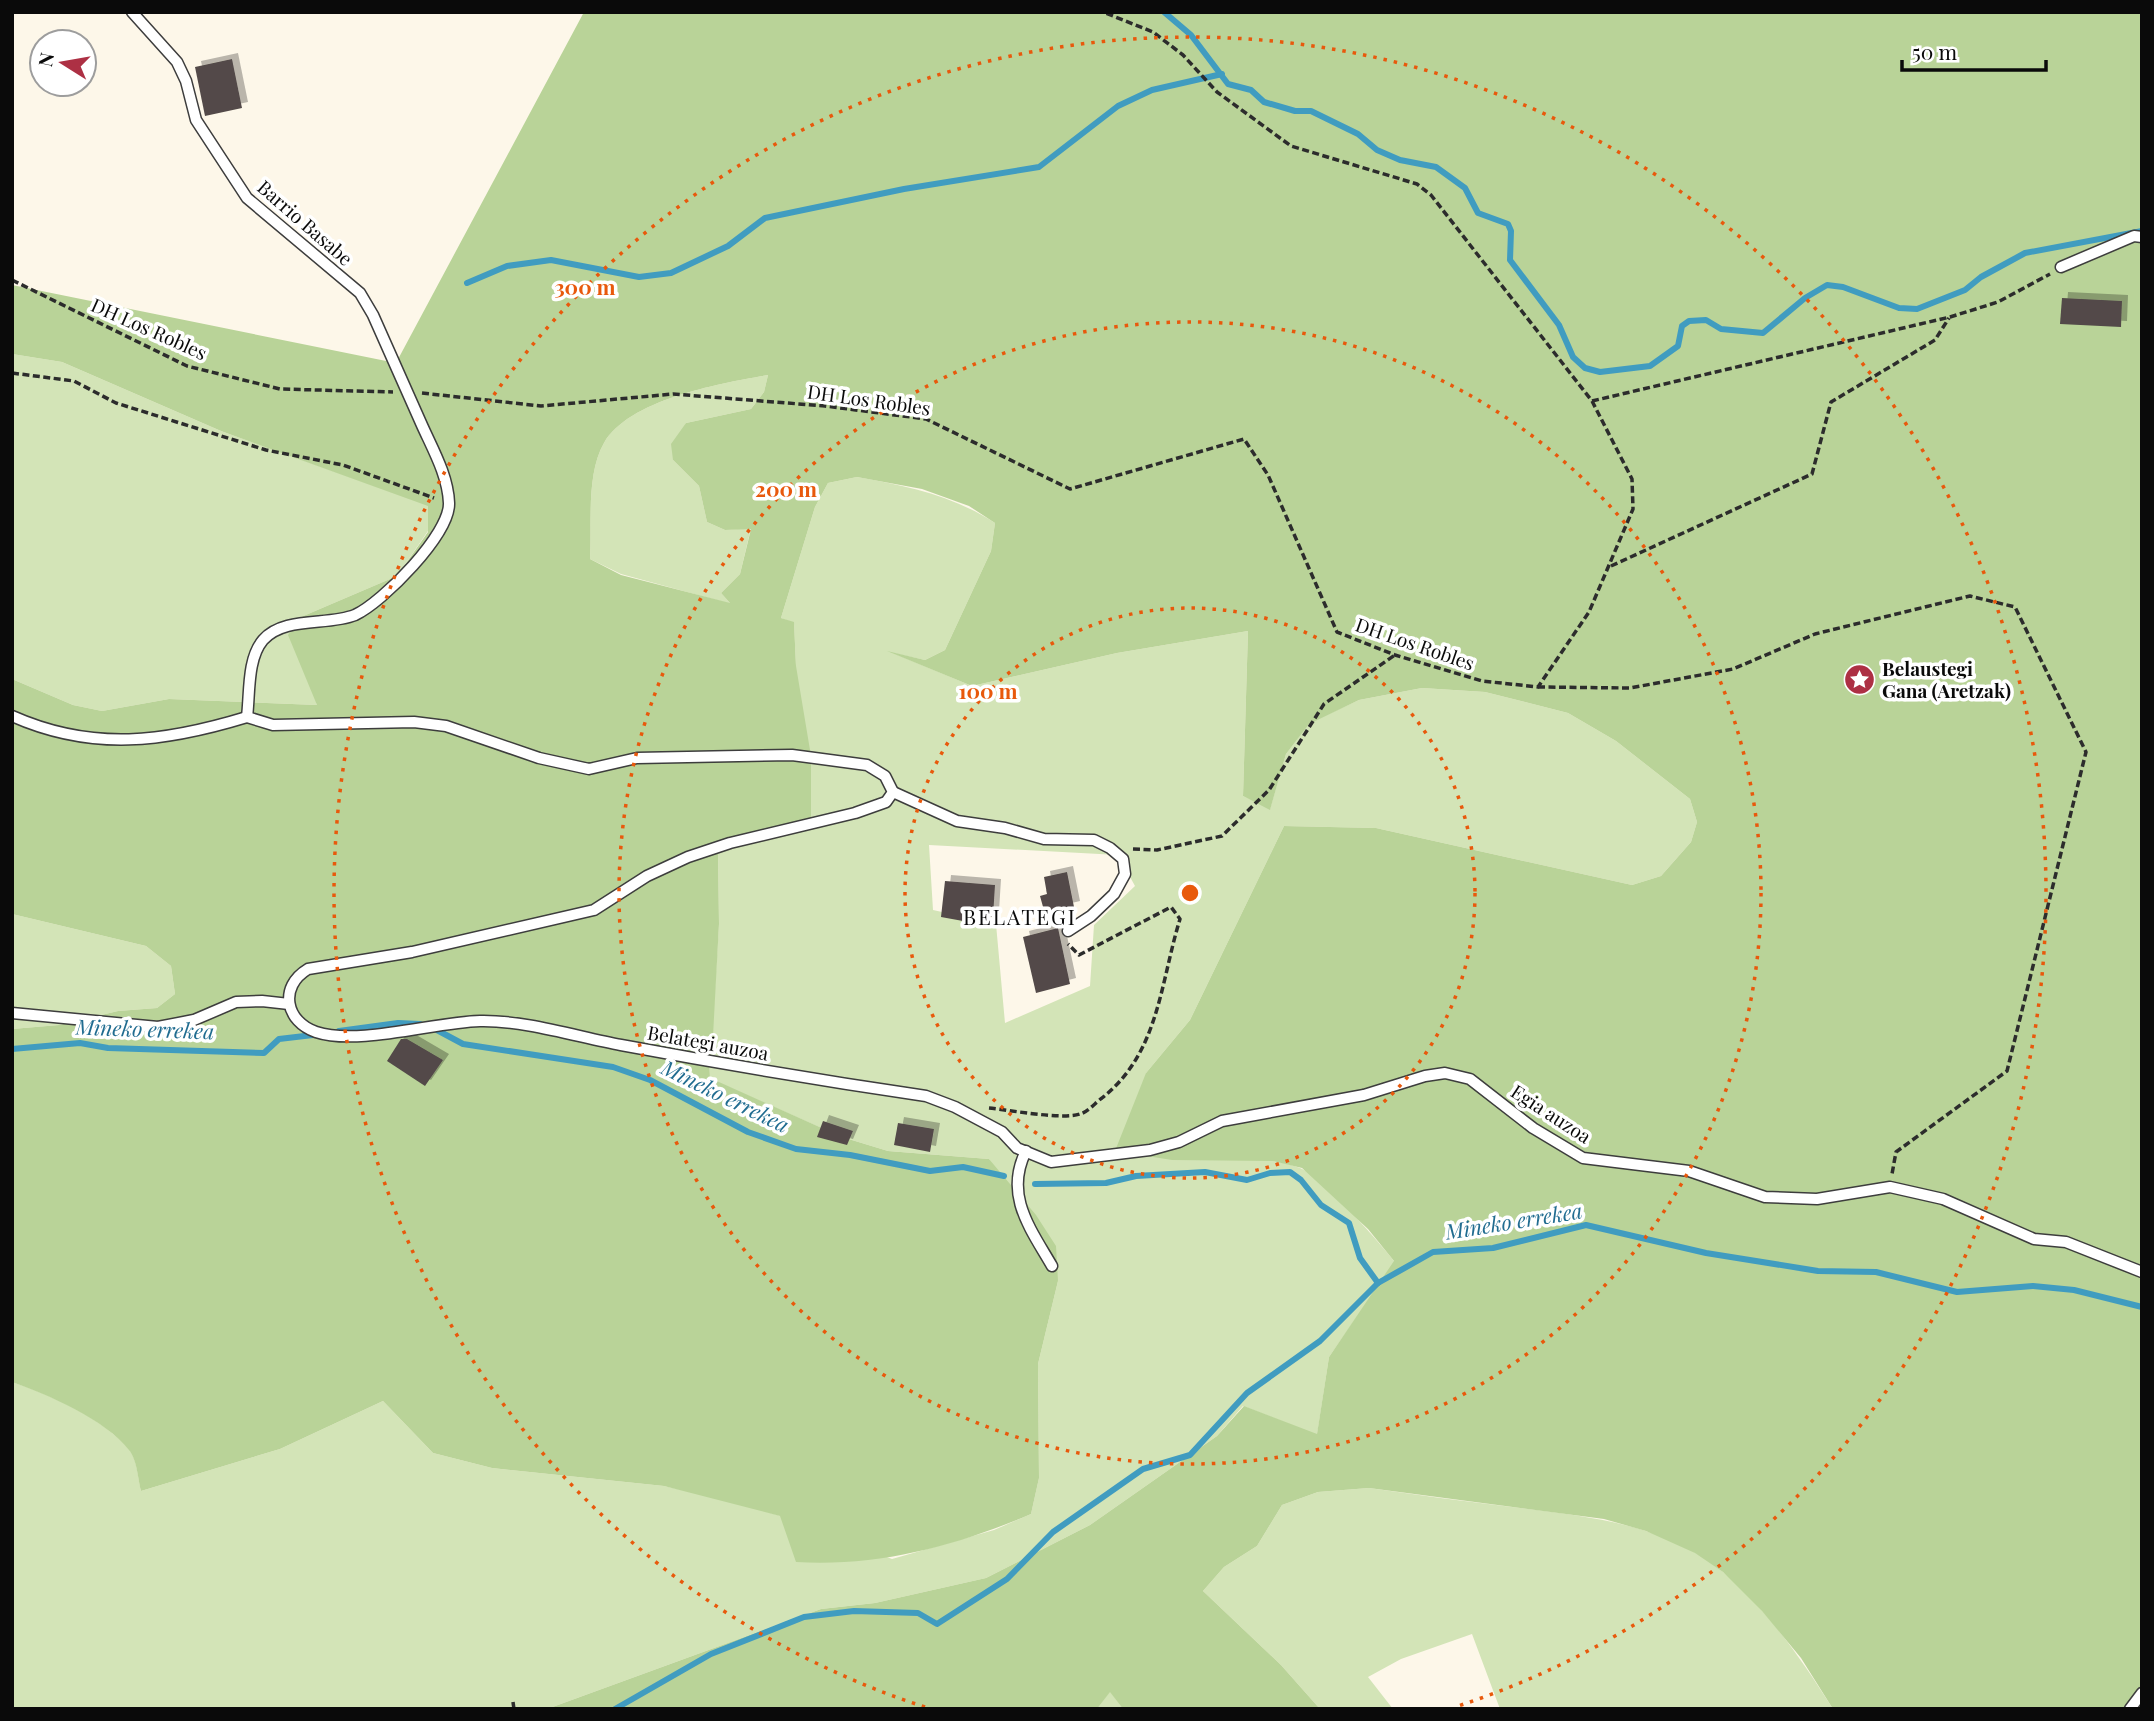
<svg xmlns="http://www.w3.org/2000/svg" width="2154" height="1721" viewBox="0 0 2154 1721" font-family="'Playfair Display',serif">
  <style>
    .green { fill: #d3e4b7; fill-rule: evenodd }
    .forest { fill: #b9d398; fill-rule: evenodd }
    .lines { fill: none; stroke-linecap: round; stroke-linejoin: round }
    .stream { stroke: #409cc0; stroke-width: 6 }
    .building { fill: #524a48; filter: url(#shadow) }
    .lane-casing { stroke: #3d3d3d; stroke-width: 13 }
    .path { stroke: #2c2c2c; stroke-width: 3.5; stroke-dasharray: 7 3.5; stroke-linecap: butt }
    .lane { stroke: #fff; stroke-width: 10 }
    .ring { fill: none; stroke: #e8590c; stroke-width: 3.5; stroke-dasharray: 3.5 7 }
    .labels { text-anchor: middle; stroke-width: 7; stroke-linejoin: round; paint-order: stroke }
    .street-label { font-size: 19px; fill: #0a0a0a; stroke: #fff }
    .poi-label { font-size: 19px; font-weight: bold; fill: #0a0a0a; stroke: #fff; text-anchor: start }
    .neighbourhood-label { font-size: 21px; letter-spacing: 2px; fill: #0a0a0a; stroke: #fff }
    .water-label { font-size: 21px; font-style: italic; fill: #206c90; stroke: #fff }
    .centre { fill: #e8590c; stroke: #fff; stroke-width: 3.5 }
    .ring-label { font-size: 21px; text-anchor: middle; font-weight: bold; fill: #e8590c; stroke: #fff; stroke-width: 7; stroke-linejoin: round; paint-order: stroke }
  </style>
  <defs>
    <filter id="shadow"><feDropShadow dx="6" dy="-6" stdDeviation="0" flood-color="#0004"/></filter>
  </defs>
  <rect width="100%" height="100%" fill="#fdf7e9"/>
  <g class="green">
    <path d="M12,354L62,362L221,431L428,505V531L397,576L301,617L317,705L169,699L102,711L73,705L12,679Z"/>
    <path d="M768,375L764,392L751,409L686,423L673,460L699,486L707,522L725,530L751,528L740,574L721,593L731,604L621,574L590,559C592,524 586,474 604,443C629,399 722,383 768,375Z"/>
    <path d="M857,477C907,486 952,495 995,523L991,551L945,650L925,660L893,653L972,686L1117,653L1248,631L1243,796L1270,809L1286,754L1309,723L1359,700L1422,688L1485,692L1568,713L1616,741L1690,799L1697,822L1691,842L1661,876L1632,885L1376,828L1284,826L1190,1020L1146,1073L1172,1160C1212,1160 1262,1153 1300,1168C1322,1176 1378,1241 1395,1262L1329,1357L1317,1435L1243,1406L1217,1436L1090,1525L986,1578L875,1603L821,1609L547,1709H12V1382C51,1395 102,1418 129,1449C137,1458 138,1479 141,1491L280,1449L383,1401L433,1453L492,1468L664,1486L719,1498L781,1516L892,1559L994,1530L1031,1514L1039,1478L1038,1364L1058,1281L989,1159L888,1151L842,1137L710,1079L708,1036H712L719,924L718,847L796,666L794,623L781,618L815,507L828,483ZM929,845L1118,855L1135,886L1094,925L1090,986L1005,1023L996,924L933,910Z"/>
    <path d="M12,914L146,946L171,966L175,994L157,1008L118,1011L59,1025L12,1029Z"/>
    <path d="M1369,1488C1417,1495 1464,1501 1512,1507C1585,1516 1664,1523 1723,1572C1768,1610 1802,1660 1833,1709H1500L1472,1634L1401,1659L1368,1677L1393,1709H1320L1281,1665L1203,1591L1224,1567L1257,1546L1282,1505L1318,1492Z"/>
    <path d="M1110,1691L1123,1709H1097Z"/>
  </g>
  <path class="forest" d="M584,12H2142V1709H1833L1801,1658L1762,1611L1723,1572L1695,1553L1646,1531L1604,1519L1369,1488L1318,1492L1282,1505L1257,1546L1224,1567L1203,1591L1281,1665L1320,1709H1123L1110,1692L1097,1709H547L821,1609L875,1603L986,1578L1090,1525L1217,1436L1244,1406L1317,1434L1329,1357L1394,1261L1368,1229L1302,1168L1273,1161L1172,1160L1115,1151L1146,1073L1190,1020L1284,826L1376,828L1632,885L1661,876L1691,842L1697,822L1690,799L1616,741L1568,713L1485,692L1422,688L1359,700L1309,724L1286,754L1270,810L1243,796L1248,631L1117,653L972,686L887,651L925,660L945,650L991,551L995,523L969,506L922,489L857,477L828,483L815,507L781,618L794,622L796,666L811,756V824L718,848L719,924L713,1036H708L710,1078L842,1137L888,1151L989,1159L1036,1215L1056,1246L1058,1281L1038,1364L1039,1478L1031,1514C956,1546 878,1567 796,1562L780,1516L664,1486L492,1468L433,1453L383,1401L280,1449L141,1491C138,1480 137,1459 129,1450C106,1420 47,1394 12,1382V1029L59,1025L118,1011L157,1008L175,994L171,966L146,946L12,914V679L73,705L102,711L169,699L317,705L288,635L301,617L397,576L428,532V506L221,431L62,362L12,354V285L396,363ZM768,375L764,392L751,409L686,423L671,444L673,460L699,486L707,522L725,530L751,529L740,574L721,593L730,603L621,575L590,559C592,524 586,474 604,443C629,399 722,383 768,375Z"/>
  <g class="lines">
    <g class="stream">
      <path d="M1164,12L1191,35L1228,84L1251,90L1264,102L1295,111H1311L1358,134L1377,150L1400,160L1436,167L1465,188L1478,213L1508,224L1511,231L1510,260L1559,325L1573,357L1585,368L1600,372L1650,366L1678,346L1682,326L1689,321L1706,320L1721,329L1763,333L1805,298L1827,285L1843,287L1899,308L1917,309L1965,290L1981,277L2025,253L2142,231"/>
      <path d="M467,283L507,266L551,260L639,277L671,273L728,246L765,218L904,189L1039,167L1118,106L1152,90L1222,74"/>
      <path d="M435,1029L463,1044L613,1067L650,1080L748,1132L796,1149L850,1155L930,1171L963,1167L1004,1176"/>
      <path d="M339,1031L398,1023L420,1024"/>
      <path d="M12,1049L80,1043L108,1048L264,1053L279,1039L313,1035"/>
      <path d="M1035,1184L1106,1183L1136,1176L1205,1172L1247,1180L1270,1173L1290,1172L1301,1180L1321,1205L1349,1223L1360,1258L1378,1283"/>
      <path d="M615,1709L711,1654L804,1617L854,1611L918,1613L937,1624L1007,1579L1053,1532L1143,1469L1190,1455L1247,1393L1320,1341L1378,1283L1433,1252L1493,1248L1586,1225L1706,1253L1818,1271L1876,1272L1957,1292L2033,1286L2074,1290L2142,1307"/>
    </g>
  </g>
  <g class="building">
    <path d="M232,59L242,108L205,116L195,67Z"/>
    <path d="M2062,298L2122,301L2121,327L2060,324Z"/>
    <path d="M1067,872L1074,907L1045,914L1040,896L1047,894L1044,877Z"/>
    <path d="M945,881L995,885L993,917L976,914L974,923L941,917Z"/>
    <path d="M1058,928L1070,984L1036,993L1023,937Z"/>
    <path d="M401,1039H407L443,1060L425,1086L387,1061Z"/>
    <path d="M823,1121L853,1131L847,1145L817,1137Z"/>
    <path d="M898,1123L934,1129L930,1152L894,1145Z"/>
  </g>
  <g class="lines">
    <defs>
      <g id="lane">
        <path d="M132,12L177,62L186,81L196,120L247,198L360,293L373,315C389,351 405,387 421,423C432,448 448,475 449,503C450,534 383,602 355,615C328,626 284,616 263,640C247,659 250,693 247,717"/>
        <path d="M2061,267L2134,236L2142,237"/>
        <path d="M12,716C93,752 165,742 247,717"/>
        <path d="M247,717L273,725L414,722L446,726L539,758L589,769L637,758L792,755L867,765L885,776L893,792L886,802L855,813L730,843L688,857L647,876L594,910L412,952L308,969C278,987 286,1022 316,1032C358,1046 435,1022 480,1021C524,1020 578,1037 621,1045C723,1064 824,1081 926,1096L955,1107L1002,1132L1017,1148L1051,1162L1150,1150L1179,1142L1222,1121L1364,1095L1425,1076L1445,1073L1470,1079L1533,1128L1583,1158L1689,1171L1765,1197L1817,1199L1890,1187L1943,1199L2034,1239L2066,1242L2142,1272"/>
        <path d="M893,792L957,821L1005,828L1044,839L1094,840L1110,848L1123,859L1125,874L1114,894L1091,916L1068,931"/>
        <path d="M12,1013L158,1027L194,1020L236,1002L262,1001L289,1004"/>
        <path d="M1026,1151C1004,1195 1030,1228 1052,1266"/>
        <path d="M2130,1709L2142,1693"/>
      </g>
    </defs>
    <use href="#lane" class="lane-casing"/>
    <g class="path">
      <path d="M12,280L187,366L280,389L393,392"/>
      <path d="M12,373L74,381L116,403L266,450L343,465L434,498"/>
      <path d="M422,393L541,406L673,394L825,406L926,419L1070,489L1244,439L1268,475L1337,632L1395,655L1482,681L1538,687L1589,612L1633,509L1632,479L1592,401L1431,195L1417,184L1291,146L1217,92L1183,55L1153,32L1103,12"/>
      <path d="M1592,401L1950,317L1998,302L2050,274"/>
      <path d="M1611,566L1812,474L1831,402L1935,340L1949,318"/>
      <path d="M1538,687L1630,688L1733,669L1815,634L1970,596L2015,607L2086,752L2007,1071L1896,1152L1892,1174"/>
      <path d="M1133,849L1157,850L1222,836L1269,790L1324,704L1395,655"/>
      <path d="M989,1108C1010,1110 1061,1120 1080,1114C1088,1112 1096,1102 1102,1098C1159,1053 1160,984 1180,919L1171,907L1079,955L1068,944"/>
      <path d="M513,1702L514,1709"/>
    </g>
    <use href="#lane" class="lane"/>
  </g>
  <g class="ring">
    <circle cx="1190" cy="893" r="285"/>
    <circle cx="1190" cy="893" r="571"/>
    <path d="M925 1707A856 856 0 1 1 1455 1707"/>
  </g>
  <defs>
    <symbol id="sight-disc" viewBox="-11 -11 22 22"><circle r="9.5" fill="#ad3044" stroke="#fff"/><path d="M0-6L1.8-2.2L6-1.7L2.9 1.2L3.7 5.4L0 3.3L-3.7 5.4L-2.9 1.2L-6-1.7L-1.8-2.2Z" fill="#fff"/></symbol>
  </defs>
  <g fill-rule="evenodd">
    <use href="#sight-disc" x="1842" y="662" width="35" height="35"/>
  </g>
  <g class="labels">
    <g class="street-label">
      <text transform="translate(305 223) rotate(41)" y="7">Barrio Basabe</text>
      <text transform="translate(149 329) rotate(24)" y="7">DH Los Robles</text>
      <text transform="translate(869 400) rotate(8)" y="7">DH Los Robles</text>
      <text transform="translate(1415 644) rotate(19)" y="7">DH Los Robles</text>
      <text transform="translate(708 1043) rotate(10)" y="7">Belategi auzoa</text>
      <text transform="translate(1551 1114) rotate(33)" y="7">Egia auzoa</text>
    </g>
    <g class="poi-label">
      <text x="1882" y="676">Belaustegi<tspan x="1882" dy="22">Gana (Aretzak)</tspan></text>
    </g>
    <g class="neighbourhood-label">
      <text x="1020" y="925">BELATEGI</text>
    </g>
    <g class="water-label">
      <text transform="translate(145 1030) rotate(2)" y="7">Mineko errekea</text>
      <text transform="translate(725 1097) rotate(26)" y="7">Mineko errekea</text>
      <text transform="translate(1514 1222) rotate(-9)" y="7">Mineko errekea</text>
    </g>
  </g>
  <circle cx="1190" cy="893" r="10" class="centre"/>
  <g class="ring-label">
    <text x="585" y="295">300 m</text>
    <text x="786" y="497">200 m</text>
    <text x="988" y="699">100 m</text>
  </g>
  <rect width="2154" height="1721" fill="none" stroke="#0a0a0a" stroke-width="28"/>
  <g transform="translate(63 63) rotate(281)"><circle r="33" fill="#ffffff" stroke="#9d9d9d" stroke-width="2"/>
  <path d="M0-5L12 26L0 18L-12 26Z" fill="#ad3044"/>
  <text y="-10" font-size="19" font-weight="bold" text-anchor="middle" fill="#0a0a0a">N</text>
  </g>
  <path d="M1902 60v10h144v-10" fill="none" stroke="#0a0a0a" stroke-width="3.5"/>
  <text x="1912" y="60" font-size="21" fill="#0a0a0a" stroke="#ffffff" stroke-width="5" paint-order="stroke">50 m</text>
</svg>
